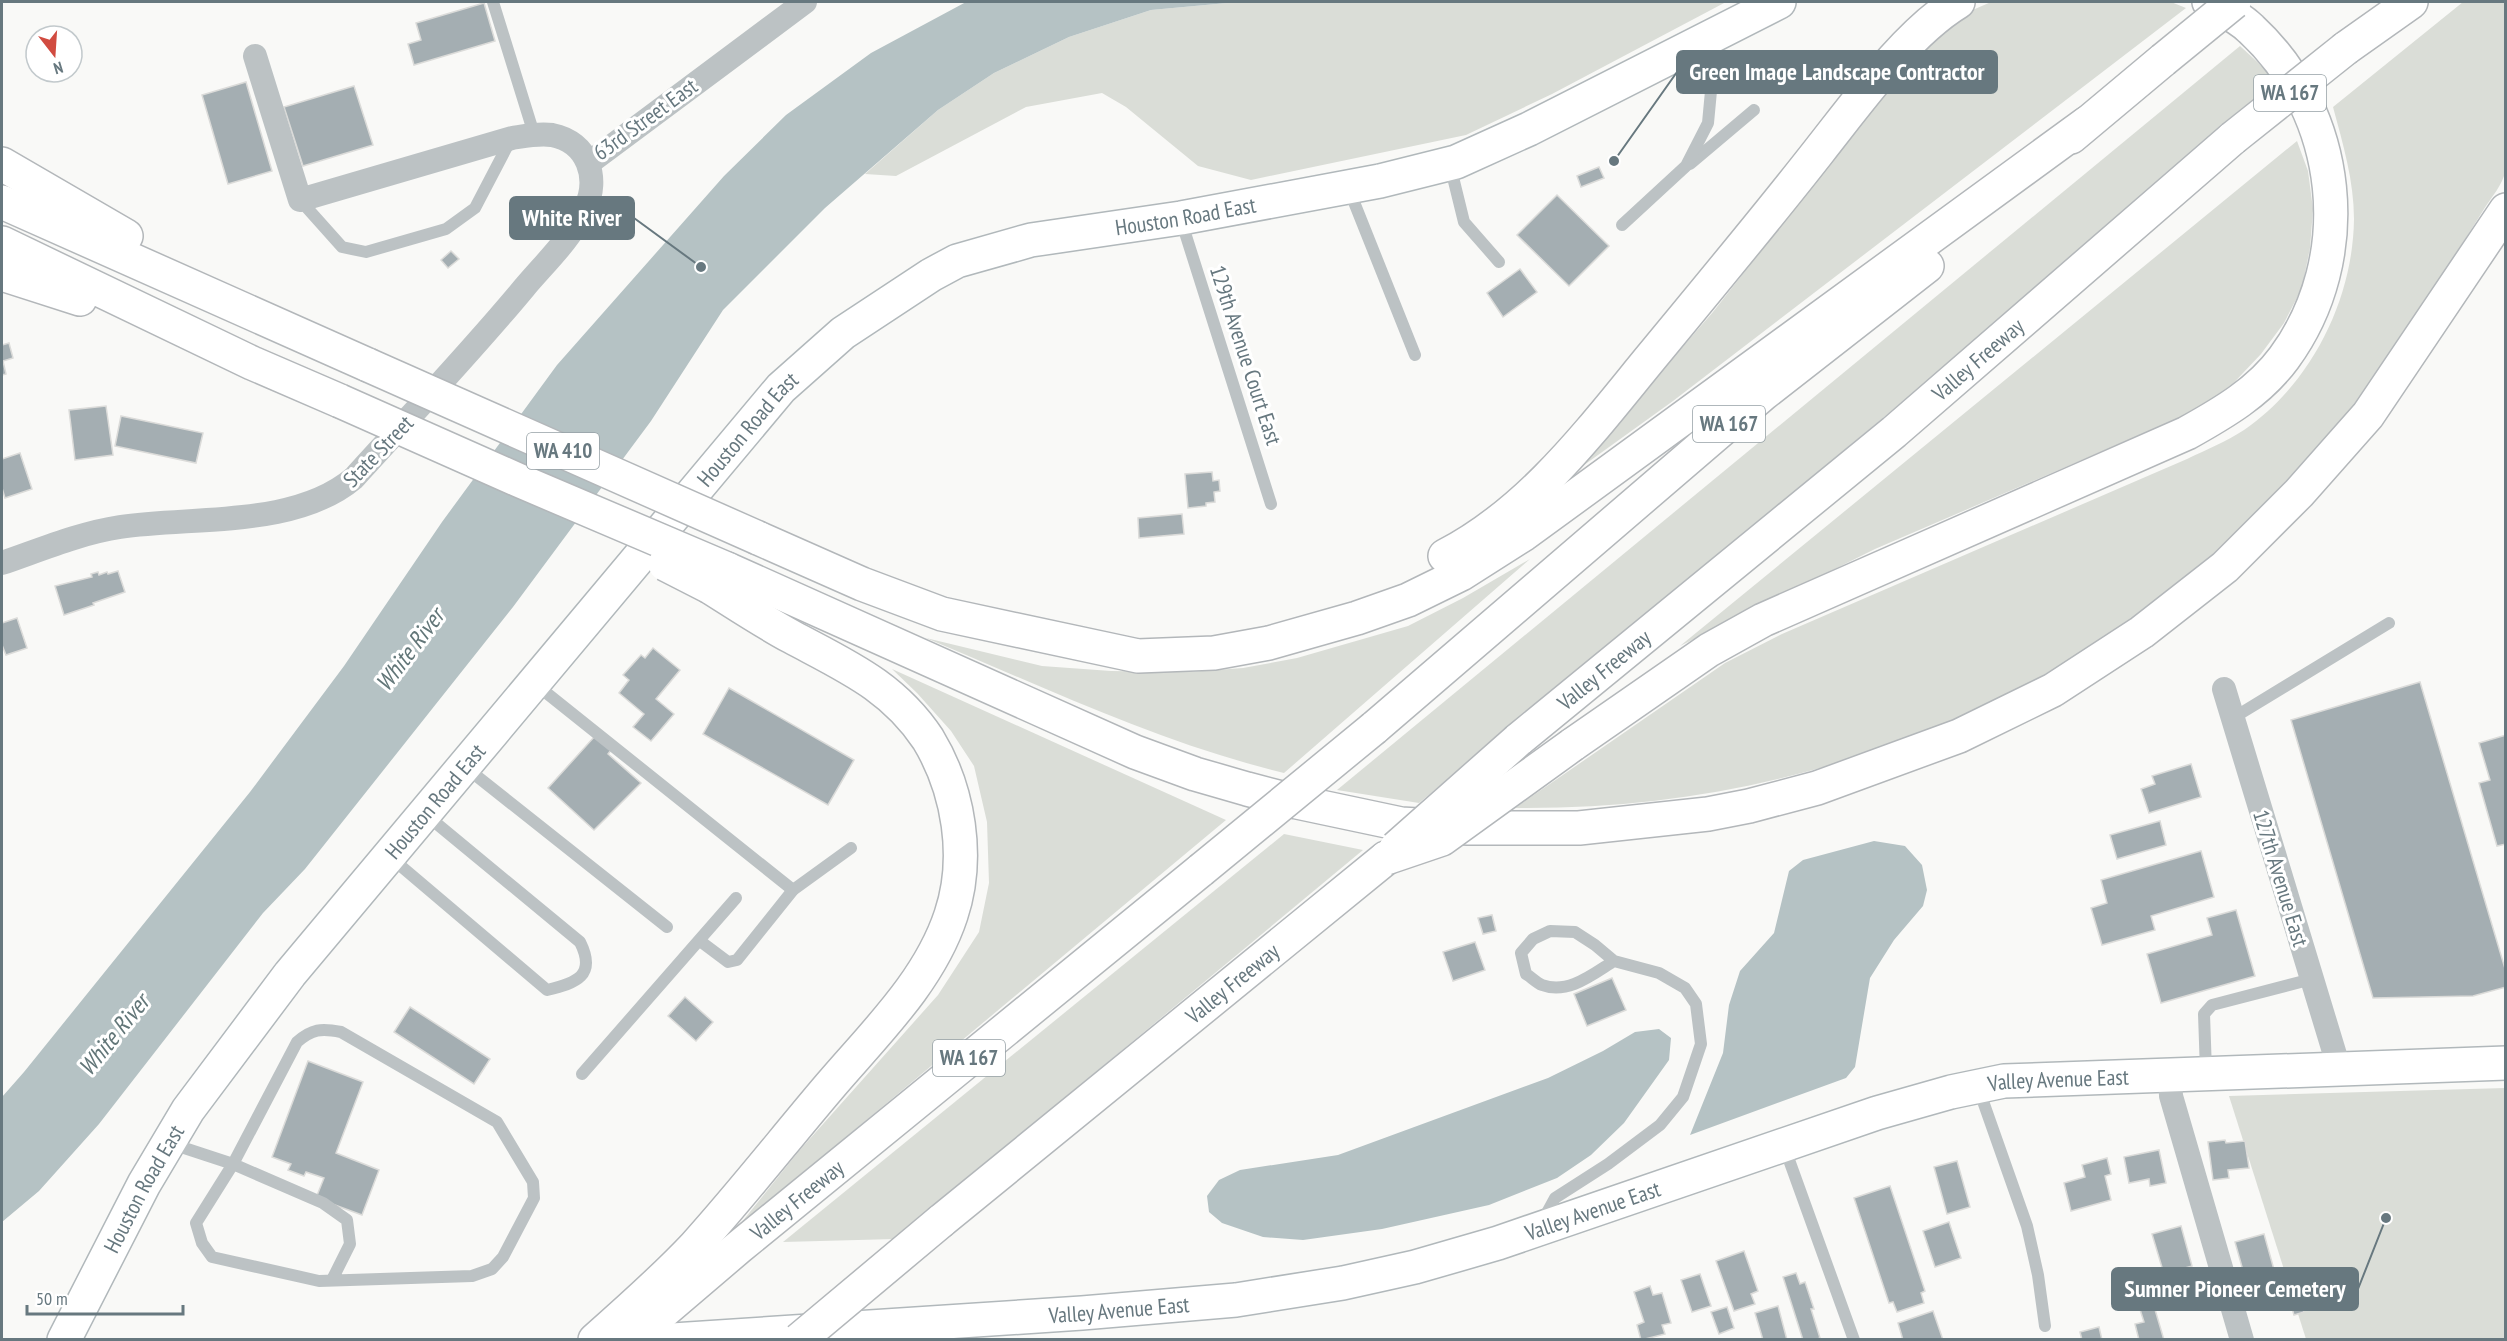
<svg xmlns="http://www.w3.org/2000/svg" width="2507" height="1341" viewBox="0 0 2507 1341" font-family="'PT Sans Narrow',sans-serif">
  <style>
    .green { fill: #daddd7 }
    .water { fill: #b5c2c4 }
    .building { fill: #a4aeb2; stroke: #dbdbd9; stroke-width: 1.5 }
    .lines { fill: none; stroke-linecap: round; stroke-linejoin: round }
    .secondary-casing { stroke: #b1b8bb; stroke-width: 36 }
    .highway-casing { stroke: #b3b7ba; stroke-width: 36 }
    .lane { stroke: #bcc2c4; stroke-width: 12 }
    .street { stroke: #bcc2c4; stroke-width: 24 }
    .secondary { stroke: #fff; stroke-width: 33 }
    .highway { stroke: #fff; stroke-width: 33 }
    .highway-bridge-casing { stroke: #b3b7ba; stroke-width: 36; stroke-linecap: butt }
    .highway-bridge { stroke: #fff; stroke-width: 33 }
    .labels { text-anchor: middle; stroke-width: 6; stroke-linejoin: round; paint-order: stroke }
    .shield { fill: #fff; stroke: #95a0a5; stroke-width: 1.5 }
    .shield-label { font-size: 21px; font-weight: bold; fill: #67787f }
    .street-label { font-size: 22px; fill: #67787f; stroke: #fff }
    .water-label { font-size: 24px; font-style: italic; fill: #627678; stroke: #fff }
    .leader { fill: none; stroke: #67787f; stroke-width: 2 }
    .callout-dot { fill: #67787f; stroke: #fff; stroke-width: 2 }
    .callout { fill: #67787f; stroke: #67787f; stroke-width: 2 }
    .callout-label { font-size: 24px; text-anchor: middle; font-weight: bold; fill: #fff }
  </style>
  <rect width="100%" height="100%" fill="#f9f9f7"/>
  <g class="green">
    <path d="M1238,2H1726L1552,94L1466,135L1251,180L1198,166L1126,107L1102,93L1026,107L896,176L865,174L938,110L994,73L1069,37L1151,10Z"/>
    <path d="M1991,2H2171L2186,8L1673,401L1573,473L1713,312L1874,107L1927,46L1968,12Z"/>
    <path d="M2463,2H2505C2505,42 2505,82 2505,122C2505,138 2507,157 2505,172C2503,184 2491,198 2484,209C2462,245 2438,281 2415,317C2384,366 2351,417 2311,461C2102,689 1825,811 1515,808L1725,663L1782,634L2187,459C2206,450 2227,441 2244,430C2311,384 2353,300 2354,219C2354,181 2343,144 2333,107Z"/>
    <path d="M2240,46L2265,69L2278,90L1419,803L1337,790Z"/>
    <path d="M2297,141L2308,171L2313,209L2310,248L2302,288L2284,323L2261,354L2226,391L2177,419L1875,549L1680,646Z"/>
    <path d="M1530,559L1284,773C1160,743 1044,687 926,638L1042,666L1111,671L1189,672L1243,668L1297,658L1408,626L1463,598Z"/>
    <path d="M892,669L1226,820L737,1228L799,1151L938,995L979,932L989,883L987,822L974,766L951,731L917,693Z"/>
    <path d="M1284,834L1363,850L895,1239L783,1242Z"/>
    <path d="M2505,1088V1339H2306L2229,1096Z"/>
  </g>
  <g class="water">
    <path d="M966,2H1238L1151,10L1069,37L994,73L938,110L825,208L723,310L651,421L513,607L305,869L263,913L99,1124L39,1191L2,1222V1097L24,1072L250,792L344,666L442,522L557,365L724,176L786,115L871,53Z"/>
    <path d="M1874,841L1905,846L1922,865L1927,890L1923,906L1894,940L1870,978L1855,1067L1846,1078L1690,1135L1723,1053L1729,1005L1740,971L1774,933L1789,871L1803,860Z"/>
    <path d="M1659,1029L1671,1038L1669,1060L1624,1123L1591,1155L1557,1178L1489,1205L1382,1229L1303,1240L1263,1237L1222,1223L1209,1212L1207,1196L1219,1180L1240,1170L1338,1155L1548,1078L1603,1051L1635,1032Z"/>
  </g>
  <g class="building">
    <path d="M484,3L495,41L414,65L408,44L421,40L416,23Z"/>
    <path d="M246,82L272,171L228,184L202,95Z"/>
    <path d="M354,86L373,145L303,166L284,107Z"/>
    <path d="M1599,167L1604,178L1581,187L1577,176Z"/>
    <path d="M1557,195L1609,246L1569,286L1517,235Z"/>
    <path d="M451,251L459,259L448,268L441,260Z"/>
    <path d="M1520,269L1537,292L1503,317L1487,293Z"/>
    <path d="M9,343L13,358L3,361L6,374L2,375V345Z"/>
    <path d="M106,406L113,455L75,460L69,410Z"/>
    <path d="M121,416L203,433L196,463L115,446Z"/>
    <path d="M20,453L32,489L5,498L2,488V459Z"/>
    <path d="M1212,472L1213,481L1219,480L1220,491L1214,492L1215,502L1206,503V506L1188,508L1185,474Z"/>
    <path d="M1182,514L1184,534L1139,538L1138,518Z"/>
    <path d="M118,571L125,592L93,603L94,605L64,615L55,586L92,577L91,574L98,572L99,575L107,572L108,574Z"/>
    <path d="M17,618L27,648L6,655L2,645V623Z"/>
    <path d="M653,648L680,670L656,699L674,714L651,741L633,727L644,714L619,693L629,680L623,675L641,655L645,658Z"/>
    <path d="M2420,682L2506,972V987L2473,996L2373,998L2291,720Z"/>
    <path d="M729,688L854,760L828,805L703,734Z"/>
    <path d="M2506,735V844L2497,846L2479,783L2490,780L2479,743Z"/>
    <path d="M595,736L611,750L608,754L641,783L594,830L548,788Z"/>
    <path d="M2191,764L2201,797L2149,813L2141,789L2155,784L2152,776Z"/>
    <path d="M2160,821L2166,845L2117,859L2110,835Z"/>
    <path d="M2201,851L2214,897L2151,916L2155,930L2102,945L2091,908L2107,903L2101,880Z"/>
    <path d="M2236,910L2255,976L2161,1003L2147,954L2212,935L2207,918Z"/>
    <path d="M1492,915L1496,931L1483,934L1478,918Z"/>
    <path d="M1475,942L1485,970L1453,981L1443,952Z"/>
    <path d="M1612,978L1626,1010L1587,1026L1574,994Z"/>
    <path d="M685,997L713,1022L696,1041L668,1016Z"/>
    <path d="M410,1007L490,1059L474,1084L394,1032Z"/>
    <path d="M308,1061L363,1082L336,1153L379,1170L362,1215L316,1198L324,1178L306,1172L304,1176L288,1170L291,1164L272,1157Z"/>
    <path d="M2225,1140L2226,1143L2245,1141L2249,1168L2228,1170L2229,1178L2213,1180L2208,1142Z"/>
    <path d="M2159,1150L2166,1183L2150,1186L2149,1179L2129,1183L2124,1157Z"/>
    <path d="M2107,1158L2111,1174L2105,1176L2111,1200L2071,1211L2064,1183L2085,1177L2082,1165Z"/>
    <path d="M1957,1161L1970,1207L1947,1214L1934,1167Z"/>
    <path d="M1890,1186L1925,1291L1921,1293L1924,1303L1897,1312L1893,1302L1889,1303L1854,1198Z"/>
    <path d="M1949,1222L1961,1258L1935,1267L1923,1231Z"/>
    <path d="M2181,1226L2192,1266L2164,1274L2152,1234Z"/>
    <path d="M2264,1234L2280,1291L2251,1299L2235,1242Z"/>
    <path d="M1744,1251L1758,1291L1751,1294L1755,1304L1734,1311L1716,1261Z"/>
    <path d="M1796,1273L1800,1284L1805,1282L1814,1309H1811L1820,1338L1814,1340H1803L1783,1277Z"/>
    <path d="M1700,1274L1711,1306L1692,1312L1681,1280Z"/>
    <path d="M1650,1286L1653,1295L1662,1293L1671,1323L1662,1325L1665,1334L1641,1340L1637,1325L1644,1322L1634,1292Z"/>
    <path d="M2298,1291L2304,1312L2294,1315L2288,1294Z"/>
    <path d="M2151,1296L2164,1340H2139L2135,1324L2144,1322L2137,1300Z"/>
    <path d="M1778,1306L1787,1340H1763L1755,1313Z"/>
    <path d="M1727,1307L1734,1328L1719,1334L1711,1312Z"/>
    <path d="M1933,1311L1943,1340H1903L1898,1323Z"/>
    <path d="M2099,1327L2102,1340H2082L2080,1332Z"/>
  </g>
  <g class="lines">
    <defs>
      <g id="secondary">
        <path id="s1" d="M64,1340L144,1184L188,1110L290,974L781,388L843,333L931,275L957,261L1031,240L1181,218L1380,181L1456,162L1529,129L1779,2"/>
        <path id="s2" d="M673,1340L1082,1313L1236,1300L1343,1283L1415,1267L1498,1243L1877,1113L1951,1092L2004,1081L2506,1063"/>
      </g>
      <g id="highway">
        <path d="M2346,48L2411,2"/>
        <path d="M2071,137L2163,60"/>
        <path d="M2,164L126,236"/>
        <path d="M2,202L368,365"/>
        <path d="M2,243L252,363L340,401"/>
        <path d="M2,274L80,299"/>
        <path d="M758,538L862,584L942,614L1138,656L1214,653L1269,643L1357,618L1408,600L1461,574L1524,534L2087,123"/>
        <path d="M1445,556C1532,511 1592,429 1653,355C1709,287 1765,220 1819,151C1857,103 1907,33 1958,2"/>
        <path d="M727,569L1135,752L1195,774L1247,789L1297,802L1401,824L1468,828H1579L1708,814L1749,806L1817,788L1959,736L2053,690L2142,632L2225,567L2299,493L2368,415L2506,210"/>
        <path d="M1374,728L1763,394L1927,266"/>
        <path id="s3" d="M1518,740L1894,432L2233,138"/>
        <path d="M1572,745L1709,650L1763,620L2187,433C2223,413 2259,392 2284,358C2358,257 2342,113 2251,29C2239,17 2223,10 2209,2"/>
        <path id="s4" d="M941,1221L1386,858"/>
        <path d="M595,1340C629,1310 664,1279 695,1246C741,1195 784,1140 829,1087C874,1034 929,982 951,915C970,858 959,790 928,739C893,686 846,666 792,637C764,622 737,604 710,587"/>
        <path id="s5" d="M630,1340L739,1247L1201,870"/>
      </g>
    </defs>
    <use href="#secondary" class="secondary-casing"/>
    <use href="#highway" class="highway-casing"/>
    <g class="lane">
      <path d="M493,2L534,134"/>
      <path d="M1690,164L1754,110"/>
      <path d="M1450,165L1464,222L1499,262"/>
      <path d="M1348,187L1415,355"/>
      <path d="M300,200L342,247L366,252L446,229L475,208L511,139"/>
      <path d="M1181,220L1271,504"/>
      <path d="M1622,225L1686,166L1708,123L1711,91L1698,45"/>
      <path d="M534,683L793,890"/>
      <path d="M2233,718L2389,623"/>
      <path d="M464,766L667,927"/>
      <path d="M389,856L547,990C576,983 597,976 580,942L425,814"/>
      <path d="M700,941L728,962L737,960L793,890L851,848"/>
      <path d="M2206,1071L2204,1014L2212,1005L2312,979"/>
      <path d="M582,1074L736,898"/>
      <path d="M1978,1087L2027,1226L2038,1275L2045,1326"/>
      <path d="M169,1143L233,1164L297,1042C312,1029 321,1028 341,1032L497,1122L533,1182L534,1198L503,1257L492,1269L472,1276L319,1281L212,1257L202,1243L196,1223L233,1164L323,1203L347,1220L350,1244L332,1280"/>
      <path d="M1784,1146L1854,1340"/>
      <path d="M1543,1220L1555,1198L1608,1164L1660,1125L1683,1097L1701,1044L1696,1004L1685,988L1659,973L1614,961L1595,945L1575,932L1550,931L1533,939L1521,953L1526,974C1531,977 1537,983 1542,985C1568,995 1593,974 1614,961"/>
    </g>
    <g class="street">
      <path d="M589,163L805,2"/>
      <path d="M2,563C40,550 80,533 120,527C194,516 295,528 354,478C411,415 470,353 524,288C545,263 571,239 585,209C600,178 588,142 552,135C538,133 525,136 512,138L300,200L255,56"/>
      <path d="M2224,689L2339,1068"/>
      <path d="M2170,1073L2171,1096L2242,1340"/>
    </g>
    <use href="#secondary" class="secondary"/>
    <use href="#highway" class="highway"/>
    <defs>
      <g id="highway-bridge">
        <path d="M2163,60L2234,2"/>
        <path d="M2233,138L2346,48"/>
        <path d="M368,365L758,538"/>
        <path d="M340,401L518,480L727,569"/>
        <path d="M665,564L710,587"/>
        <path d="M1396,848L1518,740"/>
        <path d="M1386,858L1442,839L1572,745"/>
        <path d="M1201,870L1374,728"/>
        <path d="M799,1340L941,1221"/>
      </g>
    </defs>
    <use href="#highway-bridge" class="highway-bridge-casing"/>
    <use href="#highway-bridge" class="highway-bridge"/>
  </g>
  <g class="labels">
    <g class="shield">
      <rect x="2254" y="75" width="72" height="36" rx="4.5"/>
      <rect x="1693" y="406" width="72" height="36" rx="4.5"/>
      <rect x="527" y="433" width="72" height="36" rx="4.5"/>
      <rect x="933" y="1040" width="72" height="36" rx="4.5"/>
    </g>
    <g class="shield-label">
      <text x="2290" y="100">WA 167</text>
      <text x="1729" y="431">WA 167</text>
      <text x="563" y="458">WA 410</text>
      <text x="969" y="1065">WA 167</text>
    </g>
    <g class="street-label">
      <text transform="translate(645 119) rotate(-36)" y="8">63rd Street East</text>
      <text dy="8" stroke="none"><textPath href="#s1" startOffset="1647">Houston Road East</textPath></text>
      <text transform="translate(1246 355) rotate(72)" y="8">129th Avenue Court East</text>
      <text dy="8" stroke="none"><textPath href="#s3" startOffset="597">Valley Freeway</textPath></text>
      <text dy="8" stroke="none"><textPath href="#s1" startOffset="1143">Houston Road East</textPath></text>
      <text transform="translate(378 451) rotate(-46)" y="8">State Street</text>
      <text dy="8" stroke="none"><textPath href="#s3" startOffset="111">Valley Freeway</textPath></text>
      <text dy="8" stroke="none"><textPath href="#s1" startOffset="657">Houston Road East</textPath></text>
      <text transform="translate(2281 878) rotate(73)" y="8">127th Avenue East</text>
      <text dy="8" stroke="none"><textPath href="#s4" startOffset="376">Valley Freeway</textPath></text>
      <text dy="8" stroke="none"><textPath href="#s2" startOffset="1419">Valley Avenue East</textPath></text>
      <text dy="8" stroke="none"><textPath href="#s1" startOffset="171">Houston Road East</textPath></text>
      <text dy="8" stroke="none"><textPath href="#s5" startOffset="218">Valley Freeway</textPath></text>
      <text dy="8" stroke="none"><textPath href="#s2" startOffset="933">Valley Avenue East</textPath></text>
      <text dy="8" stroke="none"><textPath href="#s2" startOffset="447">Valley Avenue East</textPath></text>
    </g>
    <g class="water-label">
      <text transform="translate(410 650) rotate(-53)" y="8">White River</text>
      <text transform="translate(114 1035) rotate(-51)" y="8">White River</text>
    </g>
  </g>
  <path class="leader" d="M1614 161L1677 72M701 267L634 218M2386 1218L2358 1289"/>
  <g class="callout-dot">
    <circle cx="1614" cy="161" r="6"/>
    <circle cx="701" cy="267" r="6"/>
    <circle cx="2386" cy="1218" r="6"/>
  </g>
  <g class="callout">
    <rect x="1677" y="51" width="320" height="42" rx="6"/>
    <rect x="510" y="197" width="124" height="42" rx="6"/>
    <rect x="2112" y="1268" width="246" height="42" rx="6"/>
  </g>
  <g class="callout-label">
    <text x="1837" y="80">Green Image Landscape Contractor</text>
    <text x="572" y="226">White River</text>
    <text x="2235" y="1297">Sumner Pioneer Cemetery</text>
  </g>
  <rect width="2507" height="1341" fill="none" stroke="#67787f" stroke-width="6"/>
  <g transform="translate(54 54) rotate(163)"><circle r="28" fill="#ffffff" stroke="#c2c9cc" stroke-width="1.5"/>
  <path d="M0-4.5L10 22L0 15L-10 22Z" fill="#d14b40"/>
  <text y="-9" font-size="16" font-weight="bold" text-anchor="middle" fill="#67787f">N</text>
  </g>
  <path d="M27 1305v9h156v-9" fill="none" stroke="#67787f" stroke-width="3"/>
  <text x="36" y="1305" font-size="18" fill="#67787f" stroke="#ffffff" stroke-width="4.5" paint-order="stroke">50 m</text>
</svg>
